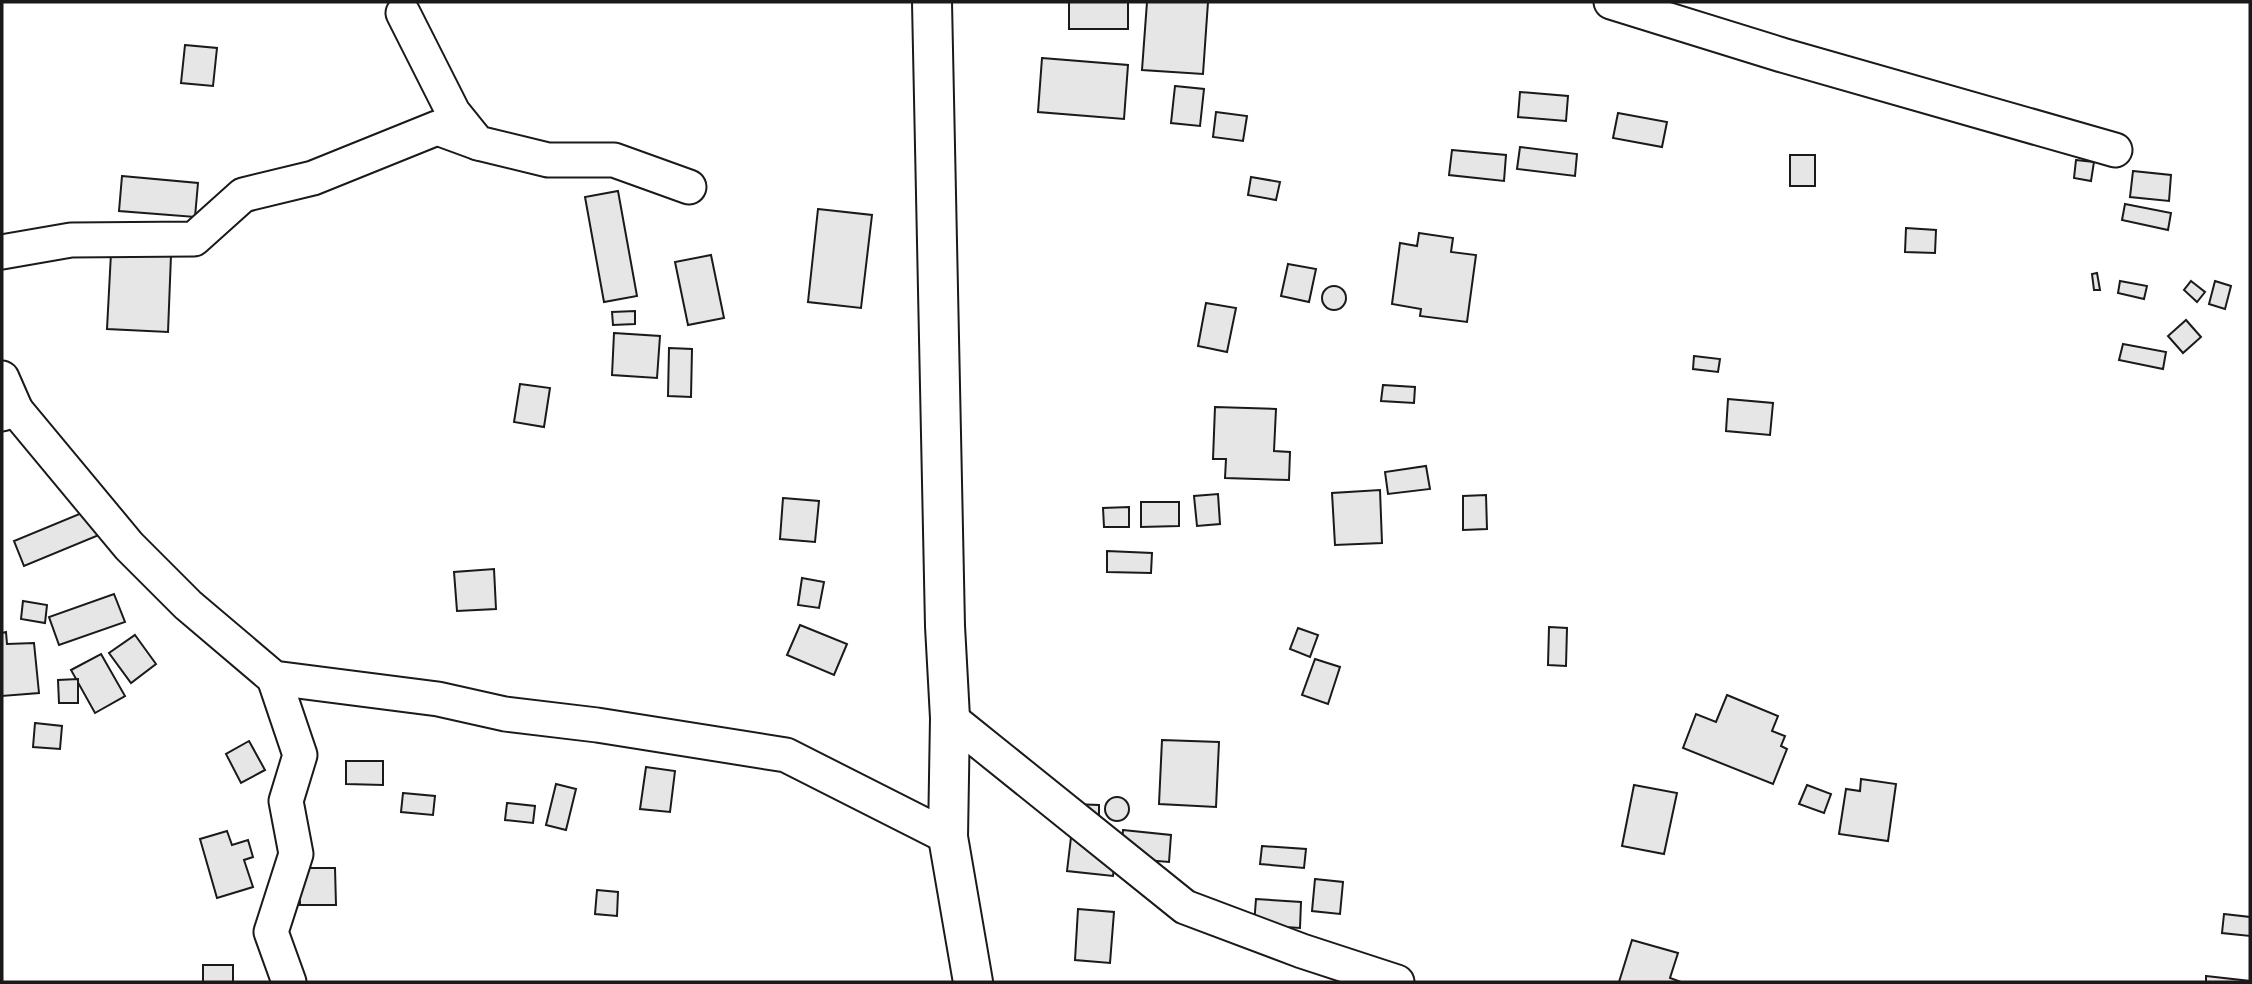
<svg xmlns="http://www.w3.org/2000/svg" width="2252" height="984" viewBox="0 0 2252 984" font-family="'DejaVu Sans',sans-serif">
  <style>
    .building { fill: #e6e6e6; stroke: #1a1a1a; stroke-width: 2 }
    .lines { fill: none; stroke-linecap: round; stroke-linejoin: round }
    .street-casing { stroke: #1a1a1a; stroke-width: 37 }
    .secondary-casing { stroke: #1a1a1a; stroke-width: 42 }
    .street { stroke: #fff; stroke-width: 33 }
    .secondary { stroke: #fff; stroke-width: 38 }
  </style>
  <rect width="100%" height="100%" fill="#fff"/>
  <g class="building">
    <rect x="1069" y="2" width="59" height="27"/>
    <path d="M1147,2H1208L1203,74L1142,70Z"/>
    <path d="M185,45L217,48L213,86L181,83Z"/>
    <path d="M1042,58L1128,65L1124,119L1038,112Z"/>
    <path d="M1175,86L1204,89L1200,126L1171,123Z"/>
    <path d="M1520,92L1568,96L1566,121L1518,117Z"/>
    <path d="M1216,112L1247,116L1243,141L1213,137Z"/>
    <path d="M1618,113L1667,122L1662,147L1613,138Z"/>
    <path d="M1520,147L1577,154L1575,176L1517,169Z"/>
    <path d="M1452,150L1506,155L1504,181L1449,175Z"/>
    <rect x="1790" y="155" width="25" height="31"/>
    <path d="M2076,160L2094,162L2091,181L2074,178Z"/>
    <path d="M2133,171L2171,175L2169,201L2130,197Z"/>
    <path d="M122,176L198,183L195,217L119,211Z"/>
    <path d="M1251,177L1280,182L1276,200L1248,195Z"/>
    <path d="M618,191L637,296L604,302L585,197Z"/>
    <path d="M2125,204L2171,213L2168,230L2122,220Z"/>
    <path d="M818,209L872,215L861,308L808,302Z"/>
    <path d="M1906,228L1936,230L1935,253L1905,252Z"/>
    <path d="M1419,233L1453,238L1451,252L1476,255L1467,322L1420,316L1421,309L1392,304L1400,243L1417,246Z"/>
    <path d="M111,253L171,255L168,332L107,329Z"/>
    <path d="M711,255L724,318L688,325L675,262Z"/>
    <path d="M1288,264L1316,269L1309,302L1281,296Z"/>
    <path d="M2097,273L2100,290H2094L2092,274Z"/>
    <path d="M2120,281L2147,286L2144,299L2118,293Z"/>
    <path d="M2191,281L2205,292L2197,302L2184,290Z"/>
    <path d="M2215,281L2231,286L2225,309L2209,304Z"/>
    <circle cx="1334" cy="298" r="12"/>
    <path d="M1206,303L1236,308L1227,352L1198,346Z"/>
    <path d="M635,311V324L613,325L612,312Z"/>
    <path d="M2186,320L2201,337L2183,353L2168,336Z"/>
    <path d="M614,333L660,336L657,378L612,375Z"/>
    <path d="M2123,344L2166,352L2163,369L2119,360Z"/>
    <path d="M669,348L692,349L691,397L668,396Z"/>
    <path d="M1694,356L1720,359L1718,372L1693,369Z"/>
    <path d="M520,384L550,388L544,427L514,422Z"/>
    <path d="M1383,385L1415,387L1414,403L1381,401Z"/>
    <path d="M1728,399L1773,403L1770,435L1726,431Z"/>
    <path d="M1215,407L1276,409L1274,451L1290,452L1289,480L1225,478L1226,459H1213Z"/>
    <path d="M1426,466L1430,489L1388,494L1385,472Z"/>
    <path d="M1380,490L1382,543L1335,545L1332,493Z"/>
    <path d="M1218,494L1220,524L1197,526L1194,496Z"/>
    <path d="M1486,495L1487,529L1463,530V496Z"/>
    <path d="M783,498L819,501L815,542L780,539Z"/>
    <path d="M1141,502H1179V526L1141,527Z"/>
    <path d="M1129,507V527H1104L1103,508Z"/>
    <path d="M89,510L99,535L24,566L14,541Z"/>
    <path d="M1107,551L1152,553L1151,573L1107,572Z"/>
    <path d="M494,569L496,609L457,611L454,572Z"/>
    <path d="M802,578L824,582L819,608L798,605Z"/>
    <path d="M114,594L125,622L59,645L49,617Z"/>
    <path d="M23,601L47,605L45,623L21,619Z"/>
    <path d="M800,625L847,644L834,675L787,655Z"/>
    <path d="M1549,627L1567,628L1566,666L1548,665Z"/>
    <path d="M1298,628L1318,635L1310,657L1290,649Z"/>
    <path d="M6,632L7,644L34,643L39,693L2,696V633Z"/>
    <path d="M135,635L156,664L131,683L109,653Z"/>
    <path d="M101,654L125,696L95,713L71,670Z"/>
    <path d="M1315,659L1340,667L1328,704L1302,695Z"/>
    <path d="M78,679V703H59L58,680Z"/>
    <path d="M1727,695L1778,716L1772,731L1785,736L1781,746L1787,749L1773,784L1683,748L1696,714L1716,722Z"/>
    <path d="M35,723L62,726L60,749L33,747Z"/>
    <path d="M1162,740L1219,742L1216,807L1159,804Z"/>
    <path d="M249,741L265,770L241,783L226,754Z"/>
    <path d="M346,761H383V785L346,784Z"/>
    <path d="M646,767L675,771L670,812L640,809Z"/>
    <path d="M1861,779L1896,784L1888,841L1839,834L1846,789L1860,791Z"/>
    <path d="M556,784L576,789L566,830L546,825Z"/>
    <path d="M1634,785L1677,793L1664,854L1622,846Z"/>
    <path d="M1807,785L1831,794L1824,813L1799,804Z"/>
    <path d="M403,793L435,796L433,815L401,812Z"/>
    <circle cx="1117" cy="809" r="12"/>
    <path d="M507,803L535,806L533,823L505,820Z"/>
    <path d="M1071,804L1099,805V825Z"/>
    <path d="M1072,829L1118,834L1113,876L1067,871Z"/>
    <path d="M1123,830L1171,835L1169,862L1121,858Z"/>
    <path d="M227,831L232,845L248,840L253,857L244,860L253,887L217,898L200,839Z"/>
    <path d="M1262,846L1306,849L1304,868L1260,864Z"/>
    <path d="M299,868H335L336,905H300Z"/>
    <path d="M1315,879L1343,882L1340,914L1312,911Z"/>
    <path d="M597,890L618,892L617,916L595,914Z"/>
    <path d="M1256,899L1301,902L1300,928L1254,925Z"/>
    <path d="M1078,909L1114,912L1110,963L1075,960Z"/>
    <path d="M2224,914L2250,917V936L2222,933Z"/>
    <path d="M1632,940L1678,953L1670,978L1681,982H1619Z"/>
    <rect x="203" y="965" width="30" height="17"/>
    <path d="M2206,976L2250,981V982H2206Z"/>
  </g>
  <g class="lines">
    <defs>
      <g id="street">
        <path d="M1611,2L1782,55L2115,150"/>
        <path d="M403,13L453,112L478,143L548,160H614L689,187"/>
        <path d="M2,252L71,240L194,239L243,195L313,178L437,128L478,143"/>
        <path d="M2,378L16,410L2,414"/>
        <path d="M16,410L129,546L188,605L274,678L438,699L505,714L597,725L786,755L948,837"/>
        <path d="M274,678L300,755L286,801L296,854L271,932L289,982"/>
        <path d="M950,718L1185,907L1302,951L1397,982"/>
      </g>
      <path id="secondary" d="M932,2L945,626L950,718L948,837L973,982"/>
    </defs>
    <use href="#street" class="street-casing"/>
    <use href="#secondary" class="secondary-casing"/>
    <use href="#street" class="street"/>
    <use href="#secondary" class="secondary"/>
  </g>
  <rect width="2252" height="984" fill="none" stroke="#1a1a1a" stroke-width="7"/>
</svg>
